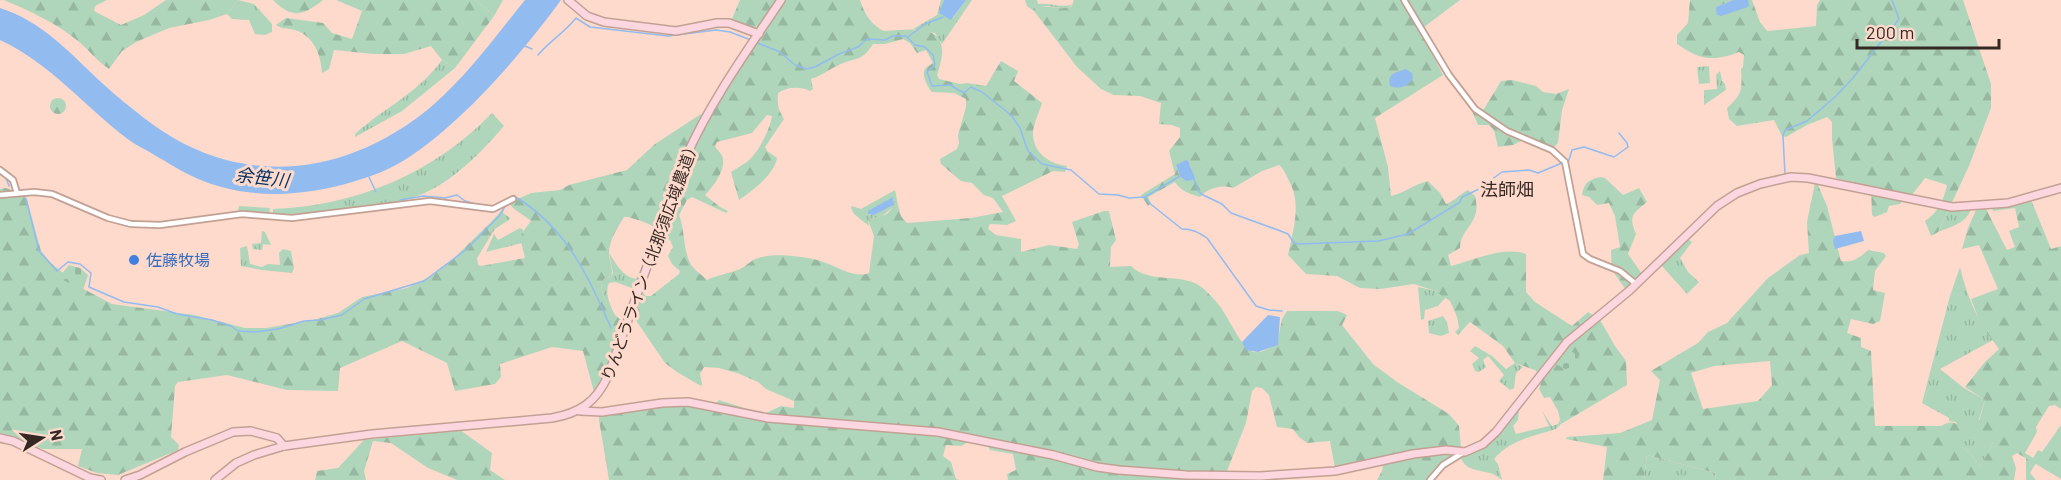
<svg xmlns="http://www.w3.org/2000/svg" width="2061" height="480" viewBox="0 0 2061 480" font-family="Barlow,'Noto Sans JP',sans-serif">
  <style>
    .grass { fill: url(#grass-tufts); fill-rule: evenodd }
    .forest { fill: url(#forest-firs); fill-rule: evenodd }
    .cemetery { fill: url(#cemetery-stones) }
    .water { fill: #92bbf0 }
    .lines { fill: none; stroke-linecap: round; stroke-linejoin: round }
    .stream { stroke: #92bbf0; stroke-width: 1.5 }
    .street-casing { stroke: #c2a194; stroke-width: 8 }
    .secondary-casing { stroke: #c2a194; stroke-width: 10 }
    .street { stroke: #fff; stroke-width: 4.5 }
    .secondary { stroke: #fcd7e0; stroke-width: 7 }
    .shop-dot { fill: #3f7fe0; stroke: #fddacc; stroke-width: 2 }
    .labels { text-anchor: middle; stroke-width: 6; stroke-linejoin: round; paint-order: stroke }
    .shop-label { font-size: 16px; fill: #366cbe; stroke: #fddacc; text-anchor: start }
    .street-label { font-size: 16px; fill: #352823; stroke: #fddacc }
    .water-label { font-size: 18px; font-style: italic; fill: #083362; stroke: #fddacc }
    .neighbourhood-label { font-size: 18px; fill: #352823; stroke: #fddacc }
  </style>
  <defs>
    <pattern id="grass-tufts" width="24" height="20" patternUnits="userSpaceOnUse" patternTransform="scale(1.5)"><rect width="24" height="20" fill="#afd6ba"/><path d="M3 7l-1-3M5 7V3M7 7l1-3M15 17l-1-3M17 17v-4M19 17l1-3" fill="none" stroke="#97b8a0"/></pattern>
    <pattern id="forest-firs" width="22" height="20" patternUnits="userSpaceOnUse" patternTransform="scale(1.5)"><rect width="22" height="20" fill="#afd6ba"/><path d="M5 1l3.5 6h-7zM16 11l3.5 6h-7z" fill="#97b8a0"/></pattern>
    <pattern id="cemetery-stones" width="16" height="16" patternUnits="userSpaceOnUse" patternTransform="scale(1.5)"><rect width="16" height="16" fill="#afd6ba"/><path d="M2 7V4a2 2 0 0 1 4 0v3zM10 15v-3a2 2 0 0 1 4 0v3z" fill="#97b8a0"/></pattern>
  </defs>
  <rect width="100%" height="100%" fill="#fddacc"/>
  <g class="grass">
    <path d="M238,0L254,4L272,24V32L265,35L255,34L249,20L232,19L227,14Z"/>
    <path d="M475,0H503L494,16Z"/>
    <path d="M941,0H944L940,13L953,18L966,0H972L942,44L935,33L913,29L937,15Z"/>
    <path d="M1025,0H1037L1038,4C1050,2 1062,9 1073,4V0L1075,3L1066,9L1047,6L1034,8V11L1027,6Z"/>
    <path d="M442,60L455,68L402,111L355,137V134C385,107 417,94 442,60Z"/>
    <path d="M1709,66L1710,83L1699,84L1697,67Z"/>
    <path d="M1720,71L1722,81L1725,84L1726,90L1704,105V90L1717,89L1716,75Z"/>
    <path d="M492,113L504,126C476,158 447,188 406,200C385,206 363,207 342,210C319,212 296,217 273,215V209C356,206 434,173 492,113Z"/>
    <path d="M895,190L898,205C886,210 888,216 870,219L868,220L869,226L854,214L851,208L852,206L861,209ZM893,197L894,203C888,209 882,211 874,215L868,214V212Z"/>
    <path d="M239,206L270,208L269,215L238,212Z"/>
    <path d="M504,208L503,213L509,217L510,219L495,229L488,240L491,222Z"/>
    <path d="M1971,208C1968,223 1950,227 1938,232L1949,209Z"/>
    <path d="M520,228L523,230L522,243L486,252L494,234L498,240Z"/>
    <path d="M262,231L265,232L271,245L263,244L262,250L253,249L252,244L261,243Z"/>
    <path d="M1688,239L1692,242L1680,258L1688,272L1699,282L1687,294L1661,265Z"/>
    <path d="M247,246L250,264L262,267V270L241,266L240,248Z"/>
    <path d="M609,253C616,264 623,277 636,279L645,260L635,289L615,282L609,283C604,294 611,307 616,317C606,306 603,298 601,283L604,279L611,277L613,273Z"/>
    <path d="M1960,267C1966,293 1976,319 1993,340L1940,369L1964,388L1985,400L1979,419L1993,443L1980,467L1970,453L1962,447L1956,422L1949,421V418L1922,403L1950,296Z"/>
    <path d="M1418,287L1435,291L1446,297L1438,306L1425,310L1424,319L1421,320Z"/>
    <path d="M1443,316L1447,322L1449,333L1441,336L1429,333L1428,321Z"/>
    <path d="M1475,346L1492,356L1506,369L1515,363L1523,367L1516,373L1514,388L1510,390L1499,381L1504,375L1488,356L1483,360L1486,367L1479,372L1475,371L1472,364L1479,358L1470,351Z"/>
    <path d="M1518,408L1519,410L1518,420L1513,426L1516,434L1549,426L1542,411L1552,426L1558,424L1560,420L1561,424L1556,429C1534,436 1510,440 1494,459L1498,464L1502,480C1499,478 1495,474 1490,473C1478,470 1465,470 1461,458L1480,448Z"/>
    <path d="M1647,455L1716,473L1715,480H1644Z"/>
    <path d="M2026,457L2036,463L2030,473L2036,480H2026Z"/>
  </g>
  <g class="forest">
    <path d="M4,0H107L95,6L94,11L121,25L144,15L166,0H238L227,14L209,20L169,28L136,42L122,51L109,69C97,61 89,50 78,41C56,23 30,11 4,0Z"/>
    <path d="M273,0H323C303,16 292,19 273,0Z"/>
    <path d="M336,0H475L494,16L455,68L442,60L431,46L404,54H374L334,50L329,69L322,73C321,55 314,36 295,30C288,28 283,30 276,25L286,18L323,23L332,33L352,39L362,11Z"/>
    <path d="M740,0H860C864,13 871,25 884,31C922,28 955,24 937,75L939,79L960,84L967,83L986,86L1001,61L1018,71L1014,81L1042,103C1039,113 1032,127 1033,136C1035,155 1051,164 1067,166L1065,172L1053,171L1002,196L1016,221L1007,225L990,224L988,229L996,235L1021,239V252L1049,245L1077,249L1079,245L1072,222L1104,211H1109L1116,240L1111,247L1110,267L1131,266C1150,285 1184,271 1204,289C1209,294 1215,300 1219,305C1227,315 1241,346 1251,351C1260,355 1269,348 1277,344L1282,319L1287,311H1338L1347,315L1342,325L1373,364L1397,382L1449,414L1459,426L1461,448L1455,456L1436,468L1428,480H1377L1382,471L1383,464L1378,460L1335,468L1330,441L1307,443L1299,437L1293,429L1277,427L1269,395L1262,388L1256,387L1252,391L1246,423L1227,471V478H1273L1274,480H1008L1007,474L1016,470L1013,454L990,450L986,443L970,441L961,446L946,445L943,456L951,462L956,479L959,480H609L599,420V416L607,414L616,406L672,400L691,399L714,405L719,400L757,412L766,413L781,406L794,408V401L766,389L758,382L737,373L719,368L704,367L700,374L702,384L701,386L677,372L665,363L635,319L642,292L646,296H651L679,274L680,271L672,264L668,256L673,247L670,240L663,238C657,224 641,221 628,217H624C618,227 609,240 609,253C609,262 614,269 611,277L604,279L601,284C603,301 609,312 624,322L604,380L594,392L583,351L552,347L500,364L501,377L495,384L455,391L447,363L402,341L340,368L338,391L287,390L227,375L178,382L175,386L171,437L179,445L178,450L118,475L97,473L78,466L82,449H43L0,434V189L6,188L26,196L41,251L51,263L80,287L112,304L194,315L245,328H266L313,320L338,313L362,297L407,288L429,277L452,260L491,222L488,240L477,258L478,265L481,266L525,258C520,236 517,239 531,221C524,215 512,209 509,203L531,193L560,190L569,185L627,170L655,144L701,114L710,112L763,22L754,28L732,19ZM903,39L910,43L917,53L926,50L933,63C931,65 927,66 925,69C921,75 928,88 932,92L954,93L966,99V107L958,135L959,143L957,149L940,159L941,164L961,181L972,183L984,195L993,198L1003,212L971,218L907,223L901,216L898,205L893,207L887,214L868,220L874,236L869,273C852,280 832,262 813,259C797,256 774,253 758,258C751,260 745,267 738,270C727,274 717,275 707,280C702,275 693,269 690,263C683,249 685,230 679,215L687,200L692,197L726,213L728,211L720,207L705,195C713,187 729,166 721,154C719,151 716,149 715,146L717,142L752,133L767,115L772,116C770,129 759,152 748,161C743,165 737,168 731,172L739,200C752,191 774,175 777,158L767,151L765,147L784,119C778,110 777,103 778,93C787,87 800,86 810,91L813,89L811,79C821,76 828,70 837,66C853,57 862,63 873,44H885Z"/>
    <path d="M1074,0H1460L1420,30L1443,75L1375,118L1388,167L1391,196C1405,193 1414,184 1428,181L1440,193L1446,204C1456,200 1458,195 1468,190L1475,196C1482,225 1461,226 1460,248L1448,255L1451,266C1474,260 1503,246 1526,254V292L1535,302L1572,326L1588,312L1600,320L1615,346L1626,361L1627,385L1561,424L1558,411L1550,397L1544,398L1539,389L1543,377L1535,370L1515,363L1503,346L1470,322L1458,335L1455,332L1459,328L1457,317L1450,301L1435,291L1414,284L1380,289L1360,288L1337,276L1306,274L1288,255C1293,230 1302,204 1289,181C1286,175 1284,169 1279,165L1262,171L1233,188C1222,184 1208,188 1200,197C1189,194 1180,190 1175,182L1148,197L1151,203L1148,206L1141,195L1175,174L1169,151L1180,137V128L1172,125L1159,124L1161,103L1140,96L1114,95L1101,89L1077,67L1034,11L1033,8C1046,3 1060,12 1072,6ZM1176,165H1190L1191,169L1184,179L1179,174Z"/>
    <path d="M1690,0H1733L1716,7H1748V0H1752L1760,22L1767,31L1816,26L1817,5L1820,0H1963L1991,84V108L1969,166L1938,232L1931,236L1925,221C1938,213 1944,199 1947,185L1925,178L1911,196L1904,199L1900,204L1889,206L1887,212L1875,217L1872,215L1871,187L1836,178L1832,139V122L1827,117L1807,125L1786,137L1782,136L1774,120L1737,126L1729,119L1727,108C1743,94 1742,89 1741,69L1743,67L1744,55L1739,52C1713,62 1700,60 1677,44V35L1688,23Z"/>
    <path d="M1512,80L1536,86L1543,92L1556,94L1569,89L1562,110L1558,143L1554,147L1525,139L1513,145L1498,147L1494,130L1489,125H1478L1472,111L1474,109H1484L1501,81Z"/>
    <circle cx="58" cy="106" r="8"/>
    <path d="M1601,177L1605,178L1623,195L1639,188L1647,202C1633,214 1628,215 1636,234L1628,254L1642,274L1626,290L1612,270L1611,250L1620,247L1615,216L1609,203L1597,205L1589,197L1582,195C1584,183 1589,179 1601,177Z"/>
    <path d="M1815,183H1817L1827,206L1841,261C1853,263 1859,258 1868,250L1884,253L1886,256L1875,271L1873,290L1885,293L1880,321L1873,324L1851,319L1847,333L1861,338V347L1871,351L1875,426H1941C1951,420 1955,422 1964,429L1962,447L1970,453L1980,467L1993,443L1977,429L1985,400L1965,387L1985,362L1999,349L1981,325L1971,299L1998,289L1979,245L1962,249L1968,228L1976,210L1986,209L2007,250L2015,247L2009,231L2019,227L2015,208L1993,211L1992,207L2027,200L2032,202L2051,249L2061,246V409L2055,405L2049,406L2036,427L2037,432L2025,453L2033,458L2038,450L2042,452L2061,425V479L2017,453L2012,456L2016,468L2014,480H1715L1716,473L1647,455L1644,480H1603L1607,447L1566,439L1567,437L1620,433L1652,420L1660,380L1651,371L1698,343L1708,332L1727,323L1768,278L1800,255L1809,253L1807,222ZM1770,361L1772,385L1758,401L1703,409L1691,373L1714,366Z"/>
    <path d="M283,249L291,251L294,268L292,273L262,270V267L268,264L280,265L279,253Z"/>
    <path d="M460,430L492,453L490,470L505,480H457L428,468L391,443L373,441L364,471L366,480H315L317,471L338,468L364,440Z"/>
  </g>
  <g class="cemetery">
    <path d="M69,265L80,268L88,275L83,290L63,280L60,276Z"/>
    <path d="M1570,350L1579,357L1574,367L1565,369L1556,364Z"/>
  </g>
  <g class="water">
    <path d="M525,0H561C522,54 449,139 390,168C378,174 365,178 352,182C302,197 245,200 196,178C182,172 169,163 156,156C147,150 137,146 129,140C85,107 50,63 0,40V8C42,21 71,54 102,83C115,95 130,107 144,118C236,190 345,179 432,106C467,76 496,36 525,0Z"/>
    <path d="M944,0H966L951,20L939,13Z"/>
    <path d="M1733,0H1748L1749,5L1748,7L1721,16L1717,15L1716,7Z"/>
    <path d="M1406,69L1412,73L1413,79C1407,86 1400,90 1390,86C1387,73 1395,73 1406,69Z"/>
    <path d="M1186,160L1188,161L1195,178L1193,180L1186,181L1180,176L1176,165Z"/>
    <path d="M893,197L894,204C887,209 882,211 874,215L868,214V211Z"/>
    <path d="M1861,231L1864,241L1835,249L1833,240L1835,236Z"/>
    <path d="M1268,315L1280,317L1278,345L1258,352L1246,350L1242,342Z"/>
  </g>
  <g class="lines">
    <g class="stream">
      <path d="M908,37L925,24L943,17"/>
      <path d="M755,42L780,52L795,65L806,69L815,67L839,54L858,47L867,39L885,40L893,36H906L915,45L925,47L933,55L935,65L927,72L932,86L950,85L964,93L971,87L982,92L1011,115L1020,128L1028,151L1042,164L1071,170L1099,194L1118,195L1129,198L1144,197L1148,202L1182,229C1192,229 1198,232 1207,238L1256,306L1269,310L1282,311"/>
      <path d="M525,46L532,49"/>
      <path d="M538,55C550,41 565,32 576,18L590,27L668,36L716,30L730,32L751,40"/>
      <path d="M0,174L6,178L9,186"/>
      <path d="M1785,174L1783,136L1785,130L1807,121L1836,96L1853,78L1899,19L1892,0"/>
      <path d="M369,177L376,192"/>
      <path d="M1194,179L1198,190L1201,194L1222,204L1231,213L1278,230L1288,234L1294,243L1299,244L1378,241L1408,234L1460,202L1462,197L1477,190L1502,172L1529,170L1538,173L1569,160L1572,150L1584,147L1614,157L1628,147L1627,143L1619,133"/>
      <path d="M1145,197L1180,176"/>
      <path d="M26,199L39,251L57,271L68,262L80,264L91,273L89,287L124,302L158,307L177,314L212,320L231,326L238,331L255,332L278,329L304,321L320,320L342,315L364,299L424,281L467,249L499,216L506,205"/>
      <path d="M400,200L423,196L445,198L457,195L465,201L479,205"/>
      <path d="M506,200L514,196C566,227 587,274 611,328"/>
    </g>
    <defs>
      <g id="street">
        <path d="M1404,0L1449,75L1475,109L1507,131L1552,150L1565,162L1583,254L1590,259L1620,271L1636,284"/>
        <path d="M0,170L13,180L17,193"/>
        <path d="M0,195L34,192L52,194L108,218L131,224L160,225L242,214L292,218L430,201L493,209L513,199"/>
        <path d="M1430,480L1443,465L1464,452"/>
      </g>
      <g id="secondary">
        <path d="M568,0L587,16L604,22L676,31L717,23H729L759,34"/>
        <path d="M580,411L602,412L662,403L688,402L768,418L938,432L1053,455L1097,467L1119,470L1186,475L1260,476L1335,471L1413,454L1446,450L1465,452L1483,444L1496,432L1567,342L1629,291L1717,206L1737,193L1760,184L1791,177L1808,178L1952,207L2008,203L2061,188"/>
        <path d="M0,438L13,441L90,478L101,480"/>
        <path d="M125,480L140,475L185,452L233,432L251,431L277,438L284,446"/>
        <path d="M215,480L236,463L254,455L284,446L372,434L552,418C580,413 596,402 608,376L686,157C710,102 747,51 781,0"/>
      </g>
    </defs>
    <use href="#street" class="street-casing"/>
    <use href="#secondary" class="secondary-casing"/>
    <use href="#street" class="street"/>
    <use href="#secondary" class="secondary"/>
  </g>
  <circle class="shop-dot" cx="134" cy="260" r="6"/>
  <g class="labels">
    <g class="shop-label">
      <text x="146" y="266">佐藤牧場</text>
    </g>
    <g class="street-label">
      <text transform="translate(650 260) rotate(-70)" y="6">りんどうライン（北那須広域農道）</text>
    </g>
    <g class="water-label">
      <text transform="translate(262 178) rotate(7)" y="6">余笹川</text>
    </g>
    <g class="neighbourhood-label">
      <text x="1507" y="196">法師畑</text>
    </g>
  </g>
  <g transform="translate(42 438) rotate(78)" stroke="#fddacc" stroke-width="4.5" paint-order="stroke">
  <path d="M0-4.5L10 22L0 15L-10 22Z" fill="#352823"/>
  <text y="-9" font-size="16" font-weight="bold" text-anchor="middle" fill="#352823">N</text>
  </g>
  <path d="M1857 39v9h142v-9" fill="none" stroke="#352823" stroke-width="3"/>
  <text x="1866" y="39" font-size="18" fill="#352823" stroke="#fddacc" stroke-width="4.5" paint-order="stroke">200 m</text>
</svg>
